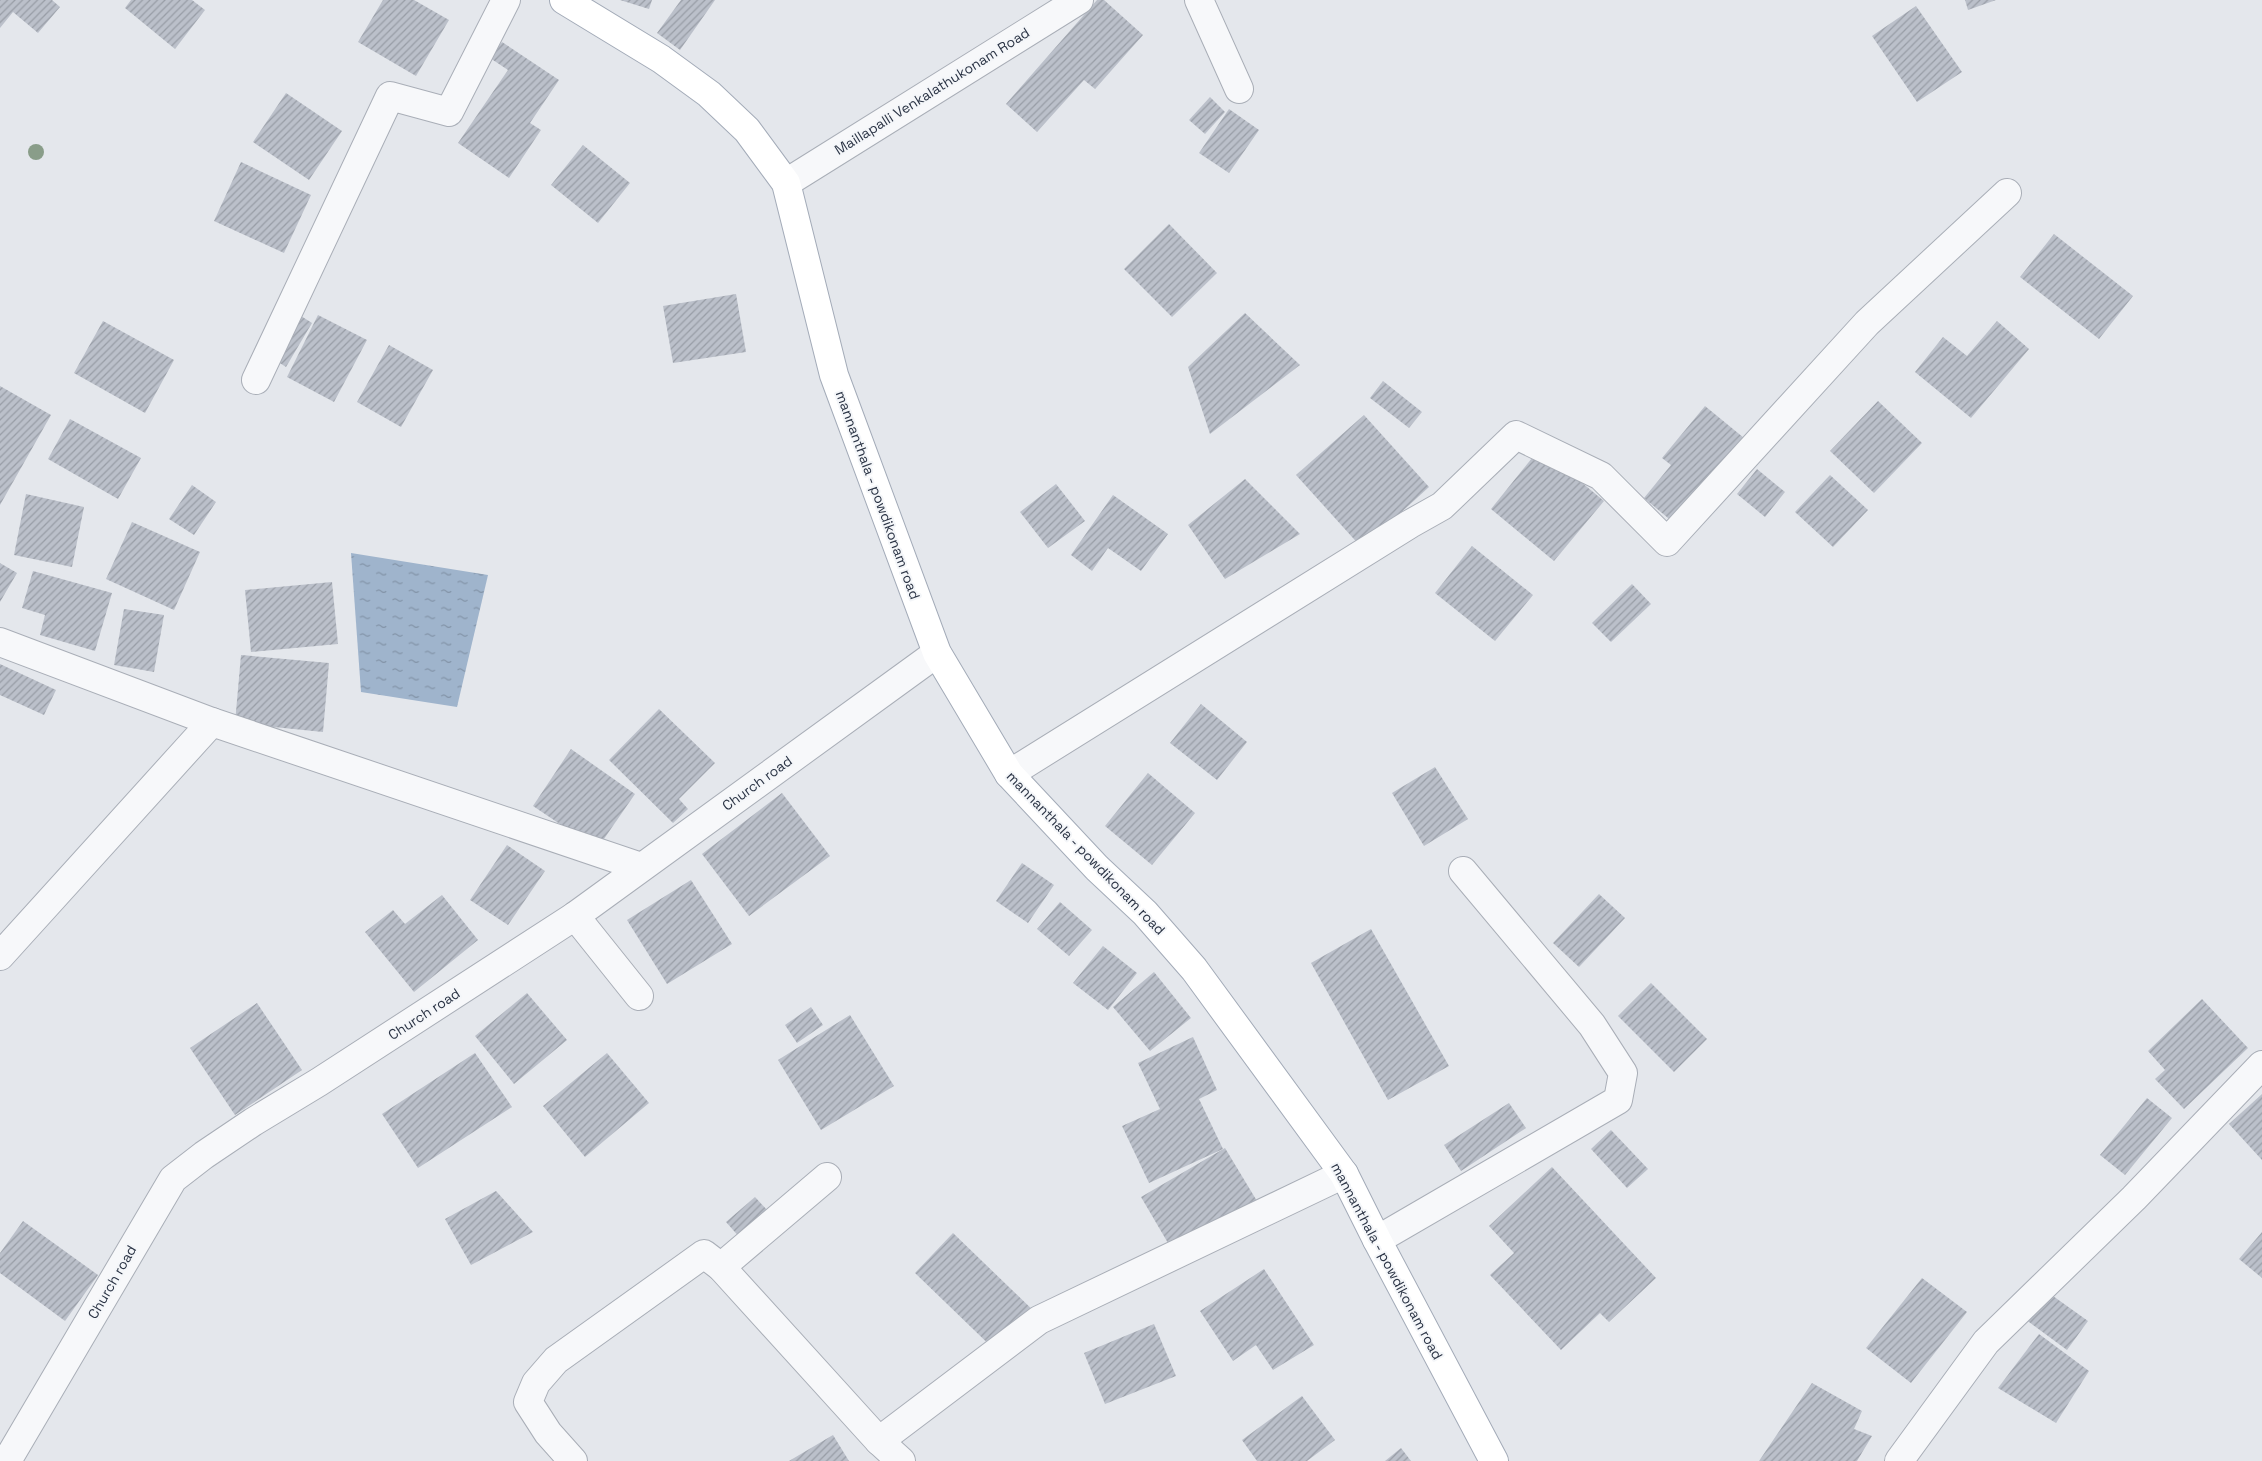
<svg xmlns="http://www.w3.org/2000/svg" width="2262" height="1461" viewBox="0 0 2262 1461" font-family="'Space Grotesk',sans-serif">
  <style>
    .water { fill: url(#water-ripples) }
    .building { fill: url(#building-hatch) }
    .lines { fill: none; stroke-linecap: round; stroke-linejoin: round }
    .minor-casing { stroke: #a9aeb7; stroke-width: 30 }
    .major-casing { stroke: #a3abb8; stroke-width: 30 }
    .minor { stroke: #f7f8fa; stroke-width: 28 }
    .major { stroke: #fff; stroke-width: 28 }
    .tree { fill: #899d89 }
    .labels { text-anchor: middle; stroke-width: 4; stroke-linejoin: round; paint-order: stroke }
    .street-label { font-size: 14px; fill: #2b3445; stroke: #f4f6f9 }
  </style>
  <defs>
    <pattern id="water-ripples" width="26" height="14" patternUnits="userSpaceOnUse" patternTransform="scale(1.25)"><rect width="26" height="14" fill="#9fb4cc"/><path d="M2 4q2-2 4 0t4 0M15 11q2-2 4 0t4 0" fill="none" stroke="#8293a7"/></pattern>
    <pattern id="building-hatch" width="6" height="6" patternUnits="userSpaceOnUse" patternTransform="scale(1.25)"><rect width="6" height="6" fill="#bbc0ca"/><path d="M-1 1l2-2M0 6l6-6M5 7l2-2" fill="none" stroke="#989da6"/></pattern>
  </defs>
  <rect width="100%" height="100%" fill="#e4e7ec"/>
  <path class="water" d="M351,553L488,575L457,707L361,692Z"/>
  <g class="building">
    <path d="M0,0H52L60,7L38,33L13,12L0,28Z"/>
    <path d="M131,0H192L205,10L175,49L125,8Z"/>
    <path d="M383,0H414L449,20L416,76L358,42Z"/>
    <path d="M620,0H652L649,9Z"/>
    <path d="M681,0H715L680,50L657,33Z"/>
    <path d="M1097,0H1104L1143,35L1095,89L1084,80L1037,132L1006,104Z"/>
    <path d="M1965,0H1996L1968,10Z"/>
    <path d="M1916,6L1962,72L1917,102L1872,36Z"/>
    <path d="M502,42L559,80L530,123L541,130L509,178L458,143L508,70L490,58Z"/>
    <path d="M286,93L342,131L309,180L253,142Z"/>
    <path d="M1210,97L1225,112L1205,134L1189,120Z"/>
    <path d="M1229,109L1259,130L1229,173L1199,153Z"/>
    <path d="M583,145L630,183L598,223L551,185Z"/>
    <path d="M241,162L311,195L284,253L214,221Z"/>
    <path d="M1169,224L1217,273L1172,317L1124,269Z"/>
    <path d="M2054,234L2133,296L2099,339L2020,277Z"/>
    <path d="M736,294L746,352L673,363L663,306Z"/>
    <path d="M1245,313L1300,365L1210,434L1188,367Z"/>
    <path d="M318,315L367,340L334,402L287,377Z"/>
    <path d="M301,316L312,323L286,367L275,360Z"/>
    <path d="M103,321L174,360L145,413L74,373Z"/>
    <path d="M1997,321L2029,349L1971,418L1915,372L1943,337L1967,356Z"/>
    <path d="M389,345L433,370L401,427L357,402Z"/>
    <path d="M1383,381L1422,412L1409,428L1370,398Z"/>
    <path d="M0,386L51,415L0,505Z"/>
    <path d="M1878,401L1922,443L1874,493L1830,451Z"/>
    <path d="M1705,406L1744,438L1674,523L1644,498L1671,465L1662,458Z"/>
    <path d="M1364,415L1429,487L1362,548L1296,475Z"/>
    <path d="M70,419L141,458L118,499L48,459Z"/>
    <path d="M1540,448L1604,501L1554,561L1491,509Z"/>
    <path d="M1757,469L1785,492L1765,517L1737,494Z"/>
    <path d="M1830,475L1868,510L1833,547L1795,512Z"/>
    <path d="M1245,479L1300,534L1225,579L1188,525Z"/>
    <path d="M1056,484L1085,521L1048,548L1020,512Z"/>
    <path d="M192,485L216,502L194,535L169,519Z"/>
    <path d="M26,494L84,507L72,567L14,555Z"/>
    <path d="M1113,495L1168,534L1141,571L1108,548L1092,571L1071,555Z"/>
    <path d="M132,522L200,552L174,610L106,579Z"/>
    <path d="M1472,546L1533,595L1495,641L1435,593Z"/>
    <path d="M0,563L17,573L0,602Z"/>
    <path d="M33,571L112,593L95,651L40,635L45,615L22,608Z"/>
    <path d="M332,582L338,644L251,652L245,590Z"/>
    <path d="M1632,584L1651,604L1611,642L1592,623Z"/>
    <path d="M124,609L164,615L154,672L114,665Z"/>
    <path d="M241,655L329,663L323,732L235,723Z"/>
    <path d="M0,664L56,690L44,715L0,695Z"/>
    <path d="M1201,704L1247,742L1217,780L1170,743Z"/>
    <path d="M659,709L715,763L679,799L688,809L673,823L609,760Z"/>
    <path d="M571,749L635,794L597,849L533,806Z"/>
    <path d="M1435,767L1468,819L1424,846L1392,793Z"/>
    <path d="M1148,773L1195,813L1152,865L1105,826Z"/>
    <path d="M782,793L830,856L749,916L702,854Z"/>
    <path d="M507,845L545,871L508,925L470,900Z"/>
    <path d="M1022,863L1054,885L1028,923L996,901Z"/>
    <path d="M691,880L732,944L667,984L627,920Z"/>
    <path d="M1599,894L1625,918L1579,967L1553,943Z"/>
    <path d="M442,895L478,940L414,992L365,932L393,910L405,924Z"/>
    <path d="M1060,902L1092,930L1069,956L1037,929Z"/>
    <path d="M1371,929L1449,1066L1388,1100L1311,963Z"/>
    <path d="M1103,946L1137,973L1108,1010L1073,983Z"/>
    <path d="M1154,972L1191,1018L1150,1051L1113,1007Z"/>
    <path d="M1651,983L1707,1039L1674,1072L1618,1016Z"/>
    <path d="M527,993L567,1040L514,1084L475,1036Z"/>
    <path d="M2202,999L2248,1048L2184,1109L2155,1079L2165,1070L2148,1051Z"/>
    <path d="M257,1003L302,1070L235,1115L190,1048Z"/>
    <path d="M811,1007L823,1025L797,1043L785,1025Z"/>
    <path d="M850,1015L894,1086L821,1130L778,1060Z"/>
    <path d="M1193,1037L1217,1090L1199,1099L1223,1149L1149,1183L1122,1126L1160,1109L1138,1063Z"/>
    <path d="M475,1053L512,1107L418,1168L382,1114Z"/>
    <path d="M607,1053L649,1103L585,1157L543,1106Z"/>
    <path d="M2262,1094V1160L2229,1124Z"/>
    <path d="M2147,1098L2172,1118L2125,1175L2100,1155Z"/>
    <path d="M1509,1103L1526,1128L1461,1171L1444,1145Z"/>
    <path d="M1611,1130L1648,1169L1627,1188L1591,1149Z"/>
    <path d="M1225,1148L1260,1206L1175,1255L1141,1197Z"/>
    <path d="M1552,1167L1656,1278L1609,1322L1600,1313L1561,1350L1490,1275L1514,1253L1489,1226Z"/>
    <path d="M496,1191L533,1232L471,1265L445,1219Z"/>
    <path d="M755,1197L778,1222L749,1248L726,1222Z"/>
    <path d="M23,1221L98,1275L65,1321L0,1273V1253Z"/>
    <path d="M2262,1232V1278L2239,1259Z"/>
    <path d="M953,1233L1041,1318L1002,1357L915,1273Z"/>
    <path d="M1264,1269L1314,1345L1273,1370L1256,1345L1233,1361L1200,1311Z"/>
    <path d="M1922,1278L1967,1312L1911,1383L1866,1348Z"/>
    <path d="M2046,1291L2088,1321L2067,1350L2025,1319Z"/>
    <path d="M1154,1324L1176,1376L1105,1404L1084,1353Z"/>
    <path d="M2039,1334L2089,1371L2056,1423L1998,1388Z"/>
    <path d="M1812,1383L1862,1411L1854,1429L1872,1436L1857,1461H1759Z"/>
    <path d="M1302,1396L1335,1440L1307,1461H1257L1242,1440Z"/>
    <path d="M833,1435L849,1461H789Z"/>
    <path d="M1401,1448L1411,1461H1385Z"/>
  </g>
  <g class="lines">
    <defs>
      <g id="minor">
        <path d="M1199,0L1239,89"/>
        <path d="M786,183L1079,0"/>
        <path d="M256,380L390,96L449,112L506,0"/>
        <path d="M0,642L212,722L641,867"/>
        <path d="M1009,774L1410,524L1442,506L1516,435L1601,476L1667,542L1867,323L2007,193"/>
        <path d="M575,916L639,996"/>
        <path d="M0,956L212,722"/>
        <path d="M827,1177L721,1267L879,1441L901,1461"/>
        <path d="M1377,1240L1618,1100L1623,1073L1592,1025L1463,871"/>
        <path d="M879,1441L1039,1320L1344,1174"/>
        <path d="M7,1461L173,1179L204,1155L253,1122L319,1082L575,916L937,653"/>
        <path d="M573,1461L548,1433L528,1402L536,1383L556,1360L704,1254L721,1267"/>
        <path d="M1899,1461L1986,1342L2134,1198L2262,1065"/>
      </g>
      <path id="major" d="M564,0L661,59L709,94L747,130L786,183L834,375L937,653L1009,774L1097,868L1145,913L1194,969L1344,1174L1377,1240L1494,1461"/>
    </defs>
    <use href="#minor" class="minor-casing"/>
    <use href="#major" class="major-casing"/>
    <use href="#minor" class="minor"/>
    <use href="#major" class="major"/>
  </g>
  <circle class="tree" cx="36" cy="152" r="8"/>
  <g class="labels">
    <g class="street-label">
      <text transform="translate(932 91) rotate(-32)" y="5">Maillapalli Venkalathukonam Road</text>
      <text transform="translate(878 495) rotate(70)" y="5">mannanthala - powdikonam road</text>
      <text transform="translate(757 783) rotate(-36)" y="5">Church road</text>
      <text transform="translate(1086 853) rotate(46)" y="5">mannanthala - powdikonam road</text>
      <text transform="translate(424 1014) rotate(-33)" y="5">Church road</text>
      <text transform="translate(1387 1261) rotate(62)" y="5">mannanthala - powdikonam road</text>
      <text transform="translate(112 1282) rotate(-60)" y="5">Church road</text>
    </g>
  </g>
</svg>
